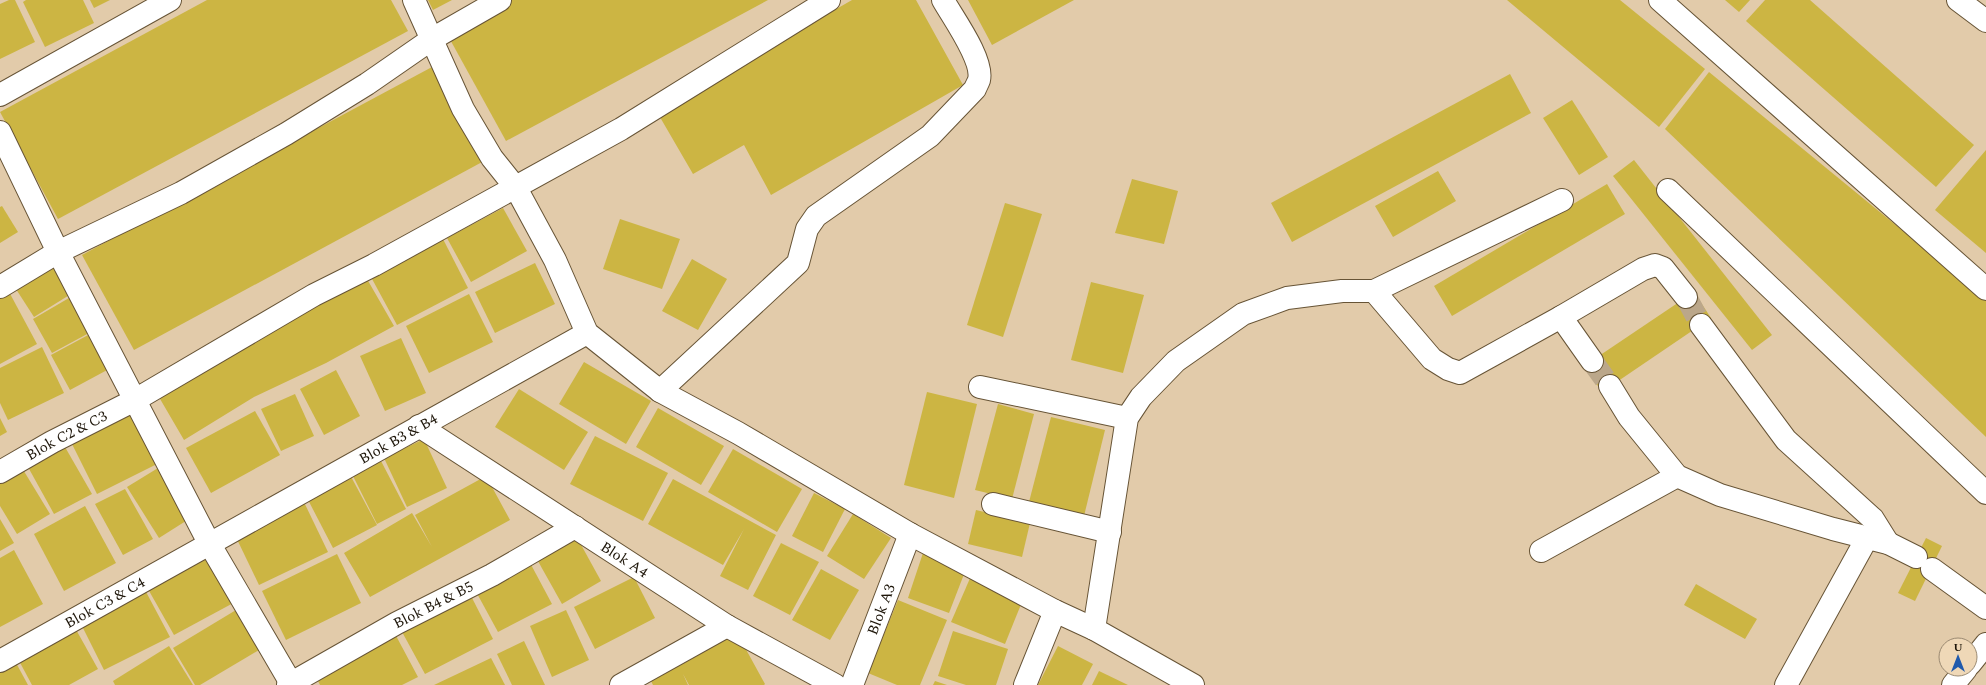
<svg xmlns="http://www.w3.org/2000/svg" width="1986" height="685" viewBox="0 0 1986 685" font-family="Spectral,serif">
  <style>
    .building { fill: #ccb543 }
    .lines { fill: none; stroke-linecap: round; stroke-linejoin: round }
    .minor-tunnel { stroke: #bba78a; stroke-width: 22; stroke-dasharray: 22 11; stroke-linecap: butt }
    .minor-casing { stroke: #675436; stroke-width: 24 }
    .highway-casing { stroke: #675436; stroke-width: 24 }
    .minor { stroke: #fff; stroke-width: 22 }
    .highway { stroke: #fff; stroke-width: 22 }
    .labels { text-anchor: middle; stroke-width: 3; stroke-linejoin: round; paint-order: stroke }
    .street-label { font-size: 15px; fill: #1e160a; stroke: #efd8b7 }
  </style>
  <rect width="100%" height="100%" fill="#e2cbaa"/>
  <g class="building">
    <path d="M9,0H15L35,42L0,59V4Z"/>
    <path d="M26,0H83L94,23L45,47L23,2Z"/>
    <path d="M90,0H110L94,8Z"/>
    <path d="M207,0H391L408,31L58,219L0,112Z"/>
    <path d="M428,0H452L433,10Z"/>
    <path d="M511,0H768L506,141L447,34Z"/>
    <path d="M852,0H916L963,85L771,195L744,145L693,174L657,112Z"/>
    <path d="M968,0H1074L992,45Z"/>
    <path d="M1507,0H1620L1705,69L1659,127Z"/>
    <path d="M1725,0H1750L1739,12Z"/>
    <path d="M1765,0H1810L1974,145L1936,187L1746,21Z"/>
    <path d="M432,67L484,161L134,350L82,255Z"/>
    <path d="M1709,72L1986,299V437L1665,129Z"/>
    <path d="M1510,74L1531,113L1292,242L1271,203Z"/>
    <path d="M1572,100L1608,157L1579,175L1543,118Z"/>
    <path d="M1986,150V253L1935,210Z"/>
    <path d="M1634,160L1772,335L1752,350L1613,176Z"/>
    <path d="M1438,171L1456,201L1393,237L1375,206Z"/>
    <path d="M1132,179L1178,191L1164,244L1115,233Z"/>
    <path d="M1607,184L1625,214L1452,316L1434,286Z"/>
    <path d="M1005,203L1042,214L1003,337L967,325Z"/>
    <path d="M2,206L18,232L0,243V207Z"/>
    <path d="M503,208L527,251L471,282L447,238Z"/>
    <path d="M620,219L680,239L662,289L603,269Z"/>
    <path d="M443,239L468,288L397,325L371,277Z"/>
    <path d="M692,259L727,279L698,330L662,311Z"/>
    <path d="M52,263L71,294L34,317L14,286Z"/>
    <path d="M535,263L555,304L495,333L475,292Z"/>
    <path d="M367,279L394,326L326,363L254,397L184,440L156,392Z"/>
    <path d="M1091,282L1144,295L1123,373L1071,360Z"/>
    <path d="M8,290L37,344L0,364V294Z"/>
    <path d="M1694,292L1711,318L1602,392L1584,366Z"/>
    <path d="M469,294L493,342L429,373L406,326Z"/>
    <path d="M69,298L89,333L52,353L33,319Z"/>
    <path d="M90,334L109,369L70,390L51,355Z"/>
    <path d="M401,338L426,393L385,411L360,356Z"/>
    <path d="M42,347L64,393L8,420L0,403V368Z"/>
    <path d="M584,362L651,401L626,444L559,404Z"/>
    <path d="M336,370L360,416L324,435L300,389Z"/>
    <path d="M519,389L588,432L564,470L495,427Z"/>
    <path d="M927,392L977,404L954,498L904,485Z"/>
    <path d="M295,394L314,436L281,451L261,409Z"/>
    <path d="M998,404L1034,414L1012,499L975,490Z"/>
    <path d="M658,408L724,446L701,485L636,447Z"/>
    <path d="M132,409L159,463L97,494L71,442Z"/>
    <path d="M255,411L280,455L211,493L186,448Z"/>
    <path d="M1051,417L1105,430L1084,516L1029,502Z"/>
    <path d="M0,418L7,432L0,436Z"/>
    <path d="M595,436L668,473L643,521L570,484Z"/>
    <path d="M424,439L447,488L407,507L384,458Z"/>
    <path d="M65,447L92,494L54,514L28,467Z"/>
    <path d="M733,449L802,489L777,532L708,492Z"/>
    <path d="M381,461L406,509L377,524L353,476Z"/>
    <path d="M19,463L50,514L17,534L0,506V474Z"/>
    <path d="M158,468L189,519L159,538L127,487Z"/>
    <path d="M348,471L377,525L333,548L305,494Z"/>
    <path d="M486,476L510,520L370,597L344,553L412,513L432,547L415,515Z"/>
    <path d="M673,479L776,535L748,590L720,576L744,529L723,565L648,524Z"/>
    <path d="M125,489L153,539L123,555L95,504Z"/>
    <path d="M814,493L845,509L823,552L792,536Z"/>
    <path d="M302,498L328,552L259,585L233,531Z"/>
    <path d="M85,506L116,563L64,591L34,534Z"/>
    <path d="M976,510L1030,523L1022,557L968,544Z"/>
    <path d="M853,514L891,538L864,579L827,556Z"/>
    <path d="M0,519L14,543L0,551Z"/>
    <path d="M574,532L601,581L562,604L534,554Z"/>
    <path d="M1926,538L1942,546L1915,601L1898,593Z"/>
    <path d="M781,543L819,562L790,615L753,596Z"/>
    <path d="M14,550L43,604L0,627V558Z"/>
    <path d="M923,553L966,569L949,613L908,598Z"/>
    <path d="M212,554L237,601L174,635L148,589Z"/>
    <path d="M337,554L361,603L286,640L262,591Z"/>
    <path d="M528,559L552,604L498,632L474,588Z"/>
    <path d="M821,569L859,590L830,640L792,620Z"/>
    <path d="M971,576L1024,597L1005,644L951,622Z"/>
    <path d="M634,577L655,618L595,649L574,607Z"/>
    <path d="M1696,584L1757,619L1745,639L1684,605Z"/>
    <path d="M145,590L170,637L104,670L80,622Z"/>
    <path d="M470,594L493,639L425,674L401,630Z"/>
    <path d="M898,600L947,620L920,685H897L868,673Z"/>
    <path d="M241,607L264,647L200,685H195L173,648Z"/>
    <path d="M566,610L589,660L552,677L530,626Z"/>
    <path d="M74,626L98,669L69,685H32L17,657Z"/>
    <path d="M953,631L1008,649L996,685H966L938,676Z"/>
    <path d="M394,632L418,677L402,685H320L314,673Z"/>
    <path d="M737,633L765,684L764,685H689L683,674L688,685H653L647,673L674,658L679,666Z"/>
    <path d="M524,641L545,685H512L497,654Z"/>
    <path d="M169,646L193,685H115L113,681Z"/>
    <path d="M1058,646L1093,664L1082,685H1038Z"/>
    <path d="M491,658L505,685H434Z"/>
    <path d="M15,661L28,685H0V669Z"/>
    <path d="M1099,671L1128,685H1092Z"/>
    <path d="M935,681L947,685H933Z"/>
  </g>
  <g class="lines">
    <g class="minor-tunnel">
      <path d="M1686,297L1701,325"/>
      <path d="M1592,361L1610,386"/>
    </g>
    <defs>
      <g id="minor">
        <path d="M414,0L463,109L492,158L516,188L555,260L587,333L660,391L738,433L910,534L1055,611L1094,629L1193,685"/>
        <path d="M1660,0L1986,289"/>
        <path d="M1958,0L1986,21"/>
        <path d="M0,95L170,0"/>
        <path d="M0,132L58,252L209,543L292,685"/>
        <path d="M1668,190L1986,493"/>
        <path d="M0,287L58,252L181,193L286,134L367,84L432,39L500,0"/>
        <path d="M1374,291L1562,200"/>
        <path d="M1561,317L1592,361"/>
        <path d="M1701,325L1786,440L1873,519L1888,543"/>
        <path d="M1610,386L1629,417L1677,476L1720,495L1833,529L1888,543L1916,557"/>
        <path d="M980,387L1127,418"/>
        <path d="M660,391L798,263L807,229L816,216L930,136L975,89C976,86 978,83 979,80C984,60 953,18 943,0"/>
        <path id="s1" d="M419,426L727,626L835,685"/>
        <path id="s2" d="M0,472L52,442L135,400L314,295L374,265L621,129L829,0"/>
        <path d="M993,504L1110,532"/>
        <path d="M1541,551L1677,476"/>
        <path d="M1932,569L1986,608"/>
        <path d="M1094,629L1127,418L1141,397L1176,361L1243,314L1287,298L1342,291H1374L1432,359L1448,369L1460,373L1561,317L1643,269L1655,265L1663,268L1686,297"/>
        <path id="s3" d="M0,661L587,333"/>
        <path id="s4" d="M288,685L397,623L492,575L575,527"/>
        <path d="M621,685L727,626"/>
        <path id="s5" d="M852,685L910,534"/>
        <path d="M1025,685L1055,611"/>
        <path d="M1786,685L1867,538"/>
      </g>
      <g id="highway">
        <path d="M1970,664L1986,644"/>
        <path d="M1953,685L1966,669"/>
      </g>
    </defs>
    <use href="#minor" class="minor-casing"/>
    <use href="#highway" class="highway-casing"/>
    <use href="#minor" class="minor"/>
    <use href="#highway" class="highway"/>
  </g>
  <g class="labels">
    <g class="street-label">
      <text dy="5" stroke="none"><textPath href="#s2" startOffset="76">Blok C2 &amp; C3</textPath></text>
      <text dy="5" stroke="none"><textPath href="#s3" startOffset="456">Blok B3 &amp; B4</textPath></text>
      <text dy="5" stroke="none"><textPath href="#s1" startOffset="245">Blok A4</textPath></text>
      <text dy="5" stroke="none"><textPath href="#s3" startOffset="120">Blok C3 &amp; C4</textPath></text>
      <text dy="5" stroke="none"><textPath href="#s4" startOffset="166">Blok B4 &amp; B5</textPath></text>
      <text dy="5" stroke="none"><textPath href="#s5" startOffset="81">Blok A3</textPath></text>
    </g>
  </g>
  <g transform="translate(1958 657)"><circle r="19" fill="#efd8b7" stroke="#9b8a72"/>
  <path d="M0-3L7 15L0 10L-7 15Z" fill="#205aac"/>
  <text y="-6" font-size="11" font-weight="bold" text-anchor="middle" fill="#1e160a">U</text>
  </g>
</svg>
